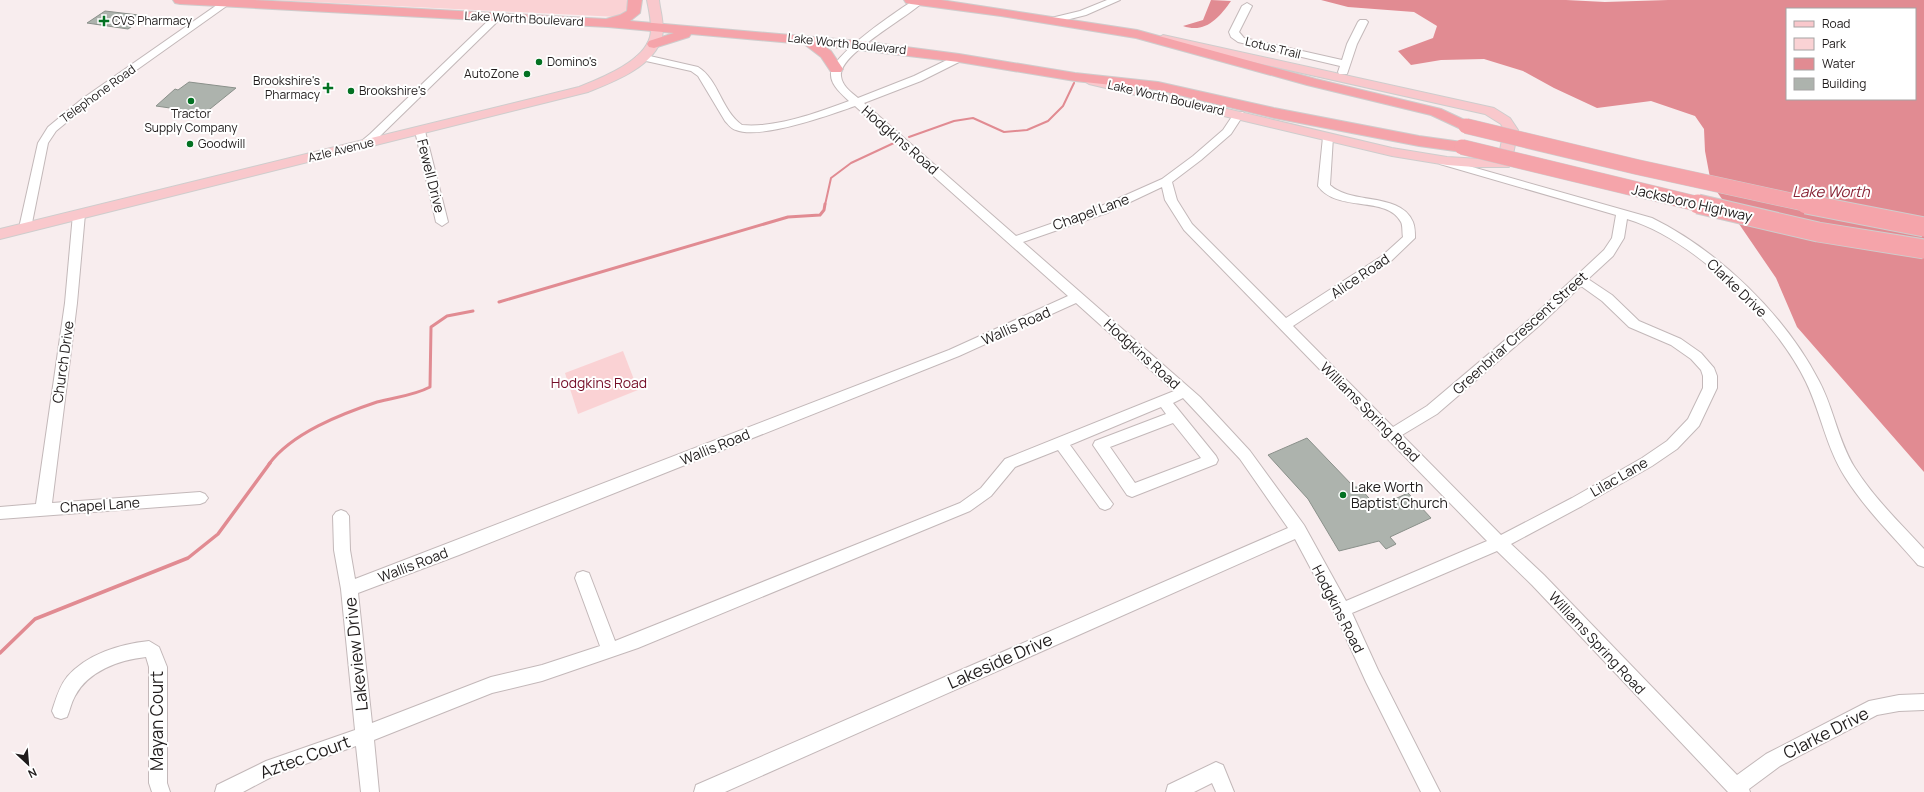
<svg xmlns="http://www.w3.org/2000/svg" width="1924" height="792" viewBox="0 0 1924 792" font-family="Manrope,sans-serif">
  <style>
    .green { fill: #fad2d4 }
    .water { fill: #e18b92; fill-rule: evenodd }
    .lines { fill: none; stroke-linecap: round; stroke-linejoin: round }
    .stream-far2 { stroke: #e18b92; stroke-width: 2 }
    .stream-far1 { stroke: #e18b92; stroke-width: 3 }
    .stream { stroke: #e18b92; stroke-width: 3.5 }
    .building { fill: #adb3ad; stroke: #8a908a }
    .minor-casing { stroke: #c3b8b9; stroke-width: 2 }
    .major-casing { stroke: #cecdcd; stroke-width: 2 }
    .highway-casing { stroke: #cecdcd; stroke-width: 2 }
    .minor { fill: #fff; fill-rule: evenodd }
    .major { fill: #f9c8cc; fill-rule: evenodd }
    .highway { fill: #f5a4aa; fill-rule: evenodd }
    .highway-bridge-far1-casing { stroke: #cecdcd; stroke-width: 16; stroke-linecap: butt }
    .highway-bridge-casing { stroke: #cecdcd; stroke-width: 21; stroke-linecap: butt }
    .highway-bridge-far1 { stroke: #f5a4aa; stroke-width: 15 }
    .highway-bridge { stroke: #f5a4aa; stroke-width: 19 }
    .poi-dot { fill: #037122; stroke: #fff; stroke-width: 1.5 }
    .labels { text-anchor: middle; stroke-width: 4; stroke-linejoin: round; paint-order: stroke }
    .far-street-label { font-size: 12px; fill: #201c1c; stroke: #fff }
    .far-poi-label { font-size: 12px; fill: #201c1c; stroke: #fff; text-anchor: start }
    .street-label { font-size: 14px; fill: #201c1c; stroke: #fff }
    .park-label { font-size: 14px; fill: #740d27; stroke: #fff }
    .poi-label { font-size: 14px; fill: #201c1c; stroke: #fff; text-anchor: start }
    .water-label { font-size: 15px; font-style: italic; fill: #882436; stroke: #fff }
    .near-street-label { font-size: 17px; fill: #201c1c; stroke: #fff }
  </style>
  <rect width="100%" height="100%" fill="#f8edee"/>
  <g class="green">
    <path d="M274,0H629L630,11L618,17Z"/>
    <path d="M623,351L638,390L578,414L565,373Z"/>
  </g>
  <g class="water">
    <path d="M1211,0L1231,1C1219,18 1205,34 1183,26L1203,20Z"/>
    <path d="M1321,0H1566L1605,2L1668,0H1924V472L1797,327L1776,278L1711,183L1705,151L1704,129L1695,116L1651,101L1597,108L1554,88L1523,71L1484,59L1441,60L1411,65L1398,51L1433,38L1437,26L1414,12L1348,7ZM1787,9H1915V99H1787Z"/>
  </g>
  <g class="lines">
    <g class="stream-far2">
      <path d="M909,137L954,121L973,118L1004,132L1027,130L1048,121L1063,106L1074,83"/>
      <path d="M825,205L831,178L851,163L896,142"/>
    </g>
    <g class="stream-far1">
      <path d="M499,302L788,217L820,215L824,210L825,204"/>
      <path d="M269,464C292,433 341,414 377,402C395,397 413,396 430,387L431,327L447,316L473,311"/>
    </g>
    <path class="stream" d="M0,653L35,619L188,558L218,534L270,463"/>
  </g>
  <g class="building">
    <path d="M105,11L147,16L128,29L87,23Z"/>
    <path d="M189,82L236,88L205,113L156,106L175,89L178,90Z"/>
    <path d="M1307,438L1354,487H1359L1377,507L1408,493L1431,518L1390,537L1396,544L1386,549L1379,541L1339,551L1308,499L1268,455Z"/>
  </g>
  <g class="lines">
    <defs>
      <g id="minor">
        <path d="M224,0H235L90,103L56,131L48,143L31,228L25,232L21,231L19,228L38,143L48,127L82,99Z"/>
        <path d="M914,0H925C911,16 838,54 841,76C842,86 851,92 858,98L914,76L955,56H963L964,58L963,60L921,81L864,103L1016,236L1099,207L1162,179L1193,156L1223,130L1235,112H1243L1244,114L1231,134L1201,160L1172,182L1177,200L1192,224L1286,318L1382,256L1403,237C1402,232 1403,226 1401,222C1387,195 1337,213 1318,186L1323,137L1324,135H1332L1333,137L1330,185C1351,205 1401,192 1413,222C1415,227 1415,233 1415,238L1390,262L1293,326L1393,427L1427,406L1530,319L1604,250L1612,238L1616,215L1440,164L1438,162L1440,160L1444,159L1652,218C1719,251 1785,315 1819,381C1834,409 1838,441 1855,468C1874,498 1900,523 1924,549V567L1918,565C1893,536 1865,509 1845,477C1826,447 1821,413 1806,382C1776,320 1694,239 1627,219L1624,238L1613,256L1588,279L1612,295L1639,321L1681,339L1701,353L1714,368L1717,376V388L1699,426L1677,449L1652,466L1582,506L1511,544L1544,575L1737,775L1766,754L1869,701L1899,695L1924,694V710L1899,711L1877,715L1780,766L1749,789L1750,792H1728L1532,585L1497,551L1352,613L1378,670L1440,792H1421L1366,682L1335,614L1295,539L725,792H694L696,785L1288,528L1240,459L1183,398L1173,403L1216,456L1218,460L1216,464L1137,495L1132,497L1127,495L1093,445L1095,441L1166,414L1161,407L1070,445L1110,500L1113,504L1110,508L1105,510L1100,508L1058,450L1015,467L991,496L970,511L638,648L542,681L492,693L374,740L379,792H361L356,746L277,774L243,792H215L217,785L266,761L355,730L341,589L334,550L333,516L336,512L341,510L346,512L349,516L350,550L355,579L949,350L1068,296L855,106C830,115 760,140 736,130C731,129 728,124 725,121L698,76L691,71L637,59L636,57L641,54L698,67C719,80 721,110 742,125C777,128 816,113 849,101C842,94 830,85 831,73C833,54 897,11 914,0ZM1162,187L1165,200L1184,230L1487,541L1346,601L1304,525L1250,451L1200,397L1023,242L1107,213ZM1581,286L1602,301L1629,327L1671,345L1691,359L1701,370L1703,376V388L1688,419L1667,441L1642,458L1572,498L1501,535L1402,435L1437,414L1540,325ZM1076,303L1174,391L1005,459L981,488L960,503L615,641L589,573L583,571L577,573L575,578L600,646L542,665L491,677L372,723L358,593L459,555L959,356ZM1173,423L1201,458L1135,483L1110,447Z"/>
        <path d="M1107,0H1120L1086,15L1054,23L1049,20L1051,18L1080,11Z"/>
        <path d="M1247,3L1252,6L1239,32L1244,38L1342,60L1347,44L1358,22L1360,20H1366L1368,22L1357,44L1347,74H1339L1338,72L1340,66L1238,42L1231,37L1229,32L1242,6Z"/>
        <path d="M496,15L499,16L501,18L499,20L378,138L367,146H359L358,144L370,134L493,16Z"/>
        <path d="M420,128L425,131L448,222L442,226L436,222L415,131Z"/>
        <path d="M79,210L85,214L77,303L52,503L200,492L205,494L208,498L205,502L200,504L0,519V507L36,504L65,303L73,214Z"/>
        <path d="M149,641L159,647L167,667V783L170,792H152L149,783V667L146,657C119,660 88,671 75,696C71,703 70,710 67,717L61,719L55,717L52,711C56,699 59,687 67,677C87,654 120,644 149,641Z"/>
        <path d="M1216,762L1223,765L1234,792H1216L1212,783L1194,792H1166L1168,785Z"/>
      </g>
      <g id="major">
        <path d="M647,0H659C660,11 665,25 662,37C654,67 613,82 588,92L0,239V229L579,87C601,78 643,62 650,37C653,26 649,11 647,0Z"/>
        <path d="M1163,35L1494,108L1510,118L1518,130L1511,164L1509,167H1475L1447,165L1392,156L1089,84L1083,80L1089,76L1113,82L1392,148L1447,157L1498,160L1504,130L1501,124L1485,114L1159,41L1157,39Z"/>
      </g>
      <g id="highway">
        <path d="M173,0H254L606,19L620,15L627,11L628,0H642L640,13L630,21L860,41L959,54L1075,73L1158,82L1274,108L1419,136L1462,142L1468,144L1470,147L1468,150L1462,152L1419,146L1274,118L1158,90L1075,81L959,62L824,46L831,51L843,69L841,72H831L821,57L804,44L691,34L689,37L654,48L649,47L647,44L649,41L674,33L608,27L180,4L175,3Z"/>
        <path d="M904,0H941L1137,30L1316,79L1441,109L1471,123L1474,126L1471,129L1466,131L1461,129L1431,115L1307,85L1136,38L1001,16L911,4L906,3Z"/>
      </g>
    </defs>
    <use href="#minor" class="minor-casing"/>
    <use href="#major" class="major-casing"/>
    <use href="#highway" class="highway-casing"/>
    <use href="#minor" class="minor"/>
    <use href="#major" class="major"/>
    <use href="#highway" class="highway"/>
    <defs>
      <g id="highway-bridge-far1">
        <path d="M1466,126L1637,167L1811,205"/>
        <path d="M1462,147L1702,205"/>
      </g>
      <g id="highway-bridge">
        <path d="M1698,204L1818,232L1924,249"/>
        <path d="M1806,204L1924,227"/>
      </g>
    </defs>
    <use href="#highway-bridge-far1" class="highway-bridge-far1-casing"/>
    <use href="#highway-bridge" class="highway-bridge-casing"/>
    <use href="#highway-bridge-far1" class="highway-bridge-far1"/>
    <use href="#highway-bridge" class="highway-bridge"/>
  </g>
  <g class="poi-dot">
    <path d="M102 15h4v4h4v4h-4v4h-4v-4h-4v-4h4z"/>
    <circle cx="539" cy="62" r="4"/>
    <circle cx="527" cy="74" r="4"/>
    <path d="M326 82h4v4h4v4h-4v4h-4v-4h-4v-4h4z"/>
    <circle cx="351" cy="91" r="4"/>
    <circle cx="191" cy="101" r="4"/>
    <circle cx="190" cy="144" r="4"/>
    <circle cx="1343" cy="495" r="4"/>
  </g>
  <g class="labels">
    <g class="far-street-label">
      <text transform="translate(524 19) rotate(3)" y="4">Lake Worth Boulevard</text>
      <text transform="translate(847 44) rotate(6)" y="4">Lake Worth Boulevard</text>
      <text transform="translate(1273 48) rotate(14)" y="4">Lotus Trail</text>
      <text transform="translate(98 94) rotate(-36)" y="4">Telephone Road</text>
      <text transform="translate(1166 98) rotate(13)" y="4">Lake Worth Boulevard</text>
      <text transform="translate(341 150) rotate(-14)" y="4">Azle Avenue</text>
    </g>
    <g class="far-poi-label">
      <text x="112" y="25">CVS Pharmacy</text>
      <text x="547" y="66">Domino's</text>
      <text x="519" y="78" text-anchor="end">AutoZone</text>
      <text x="320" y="85" text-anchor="end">Brookshire's<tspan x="320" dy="14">Pharmacy</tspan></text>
      <text x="359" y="95">Brookshire's</text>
      <text x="191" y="118" text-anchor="middle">Tractor<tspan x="191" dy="14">Supply Company</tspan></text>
      <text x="198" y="148">Goodwill</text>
    </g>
    <g class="street-label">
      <text transform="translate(900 140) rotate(41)" y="5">Hodgkins Road</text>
      <text transform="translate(431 176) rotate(76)" y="5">Fewell Drive</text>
      <text transform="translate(1692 203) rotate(13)" y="5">Jacksboro Highway</text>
      <text transform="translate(1091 212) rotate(-20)" y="5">Chapel Lane</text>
      <text transform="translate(1360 276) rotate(-34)" y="5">Alice Road</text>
      <text transform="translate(1737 288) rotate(44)" y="5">Clarke Drive</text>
      <text transform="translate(1016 326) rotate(-24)" y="5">Wallis Road</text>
      <text transform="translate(1520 333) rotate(-42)" y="5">Greenbriar Crescent Street</text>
      <text transform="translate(1142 354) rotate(42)" y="5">Hodgkins Road</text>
      <text transform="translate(63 362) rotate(-82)" y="5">Church Drive</text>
      <text transform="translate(1370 412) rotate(45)" y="5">Williams Spring Road</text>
      <text transform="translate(715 447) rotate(-22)" y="5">Wallis Road</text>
      <text transform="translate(1619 477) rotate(-30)" y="5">Lilac Lane</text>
      <text transform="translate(100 505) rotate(-4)" y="5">Chapel Lane</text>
      <text transform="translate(413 565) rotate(-21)" y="5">Wallis Road</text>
      <text transform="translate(1338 609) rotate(63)" y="5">Hodgkins Road</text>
      <text transform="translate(1597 643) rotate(47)" y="5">Williams Spring Road</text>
    </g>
    <g class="park-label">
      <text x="599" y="388">Hodgkins Road</text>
    </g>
    <g class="poi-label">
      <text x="1351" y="492">Lake Worth<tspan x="1351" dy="16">Baptist Church</tspan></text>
    </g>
    <g class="water-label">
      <text x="1831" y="197">Lake Worth</text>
    </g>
    <g class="near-street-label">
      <text transform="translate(356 654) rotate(-96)" y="6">Lakeview Drive</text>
      <text transform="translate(1000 661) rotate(-24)" y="6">Lakeside Drive</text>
      <text transform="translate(157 721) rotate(-90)" y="6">Mayan Court</text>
      <text transform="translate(1826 733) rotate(-27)" y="6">Clarke Drive</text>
      <text transform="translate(305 757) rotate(-20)" y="6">Aztec Court</text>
    </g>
  </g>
  <rect x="1786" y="8" width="130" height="92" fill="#ffffff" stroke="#a6a4a4"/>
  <rect x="1794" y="21" width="20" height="6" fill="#f9c8cc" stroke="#a6a4a4"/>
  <text x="1822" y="28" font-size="12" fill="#201c1c">Road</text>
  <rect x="1794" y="38" width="20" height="12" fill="#fad2d4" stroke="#a6a4a4"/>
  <text x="1822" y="48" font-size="12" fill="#201c1c">Park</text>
  <rect x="1794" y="58" width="20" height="12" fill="#e18b92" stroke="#a6a4a4"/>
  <text x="1822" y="68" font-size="12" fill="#201c1c">Water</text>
  <rect x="1794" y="78" width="20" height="12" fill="#adb3ad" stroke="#a6a4a4"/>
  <text x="1822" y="88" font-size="12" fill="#201c1c">Building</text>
  <g transform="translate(28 764) rotate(154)" stroke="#ffffff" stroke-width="3" paint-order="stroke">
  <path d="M0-3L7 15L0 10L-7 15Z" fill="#201c1c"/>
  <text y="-6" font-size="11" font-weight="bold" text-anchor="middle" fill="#201c1c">N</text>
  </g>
</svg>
